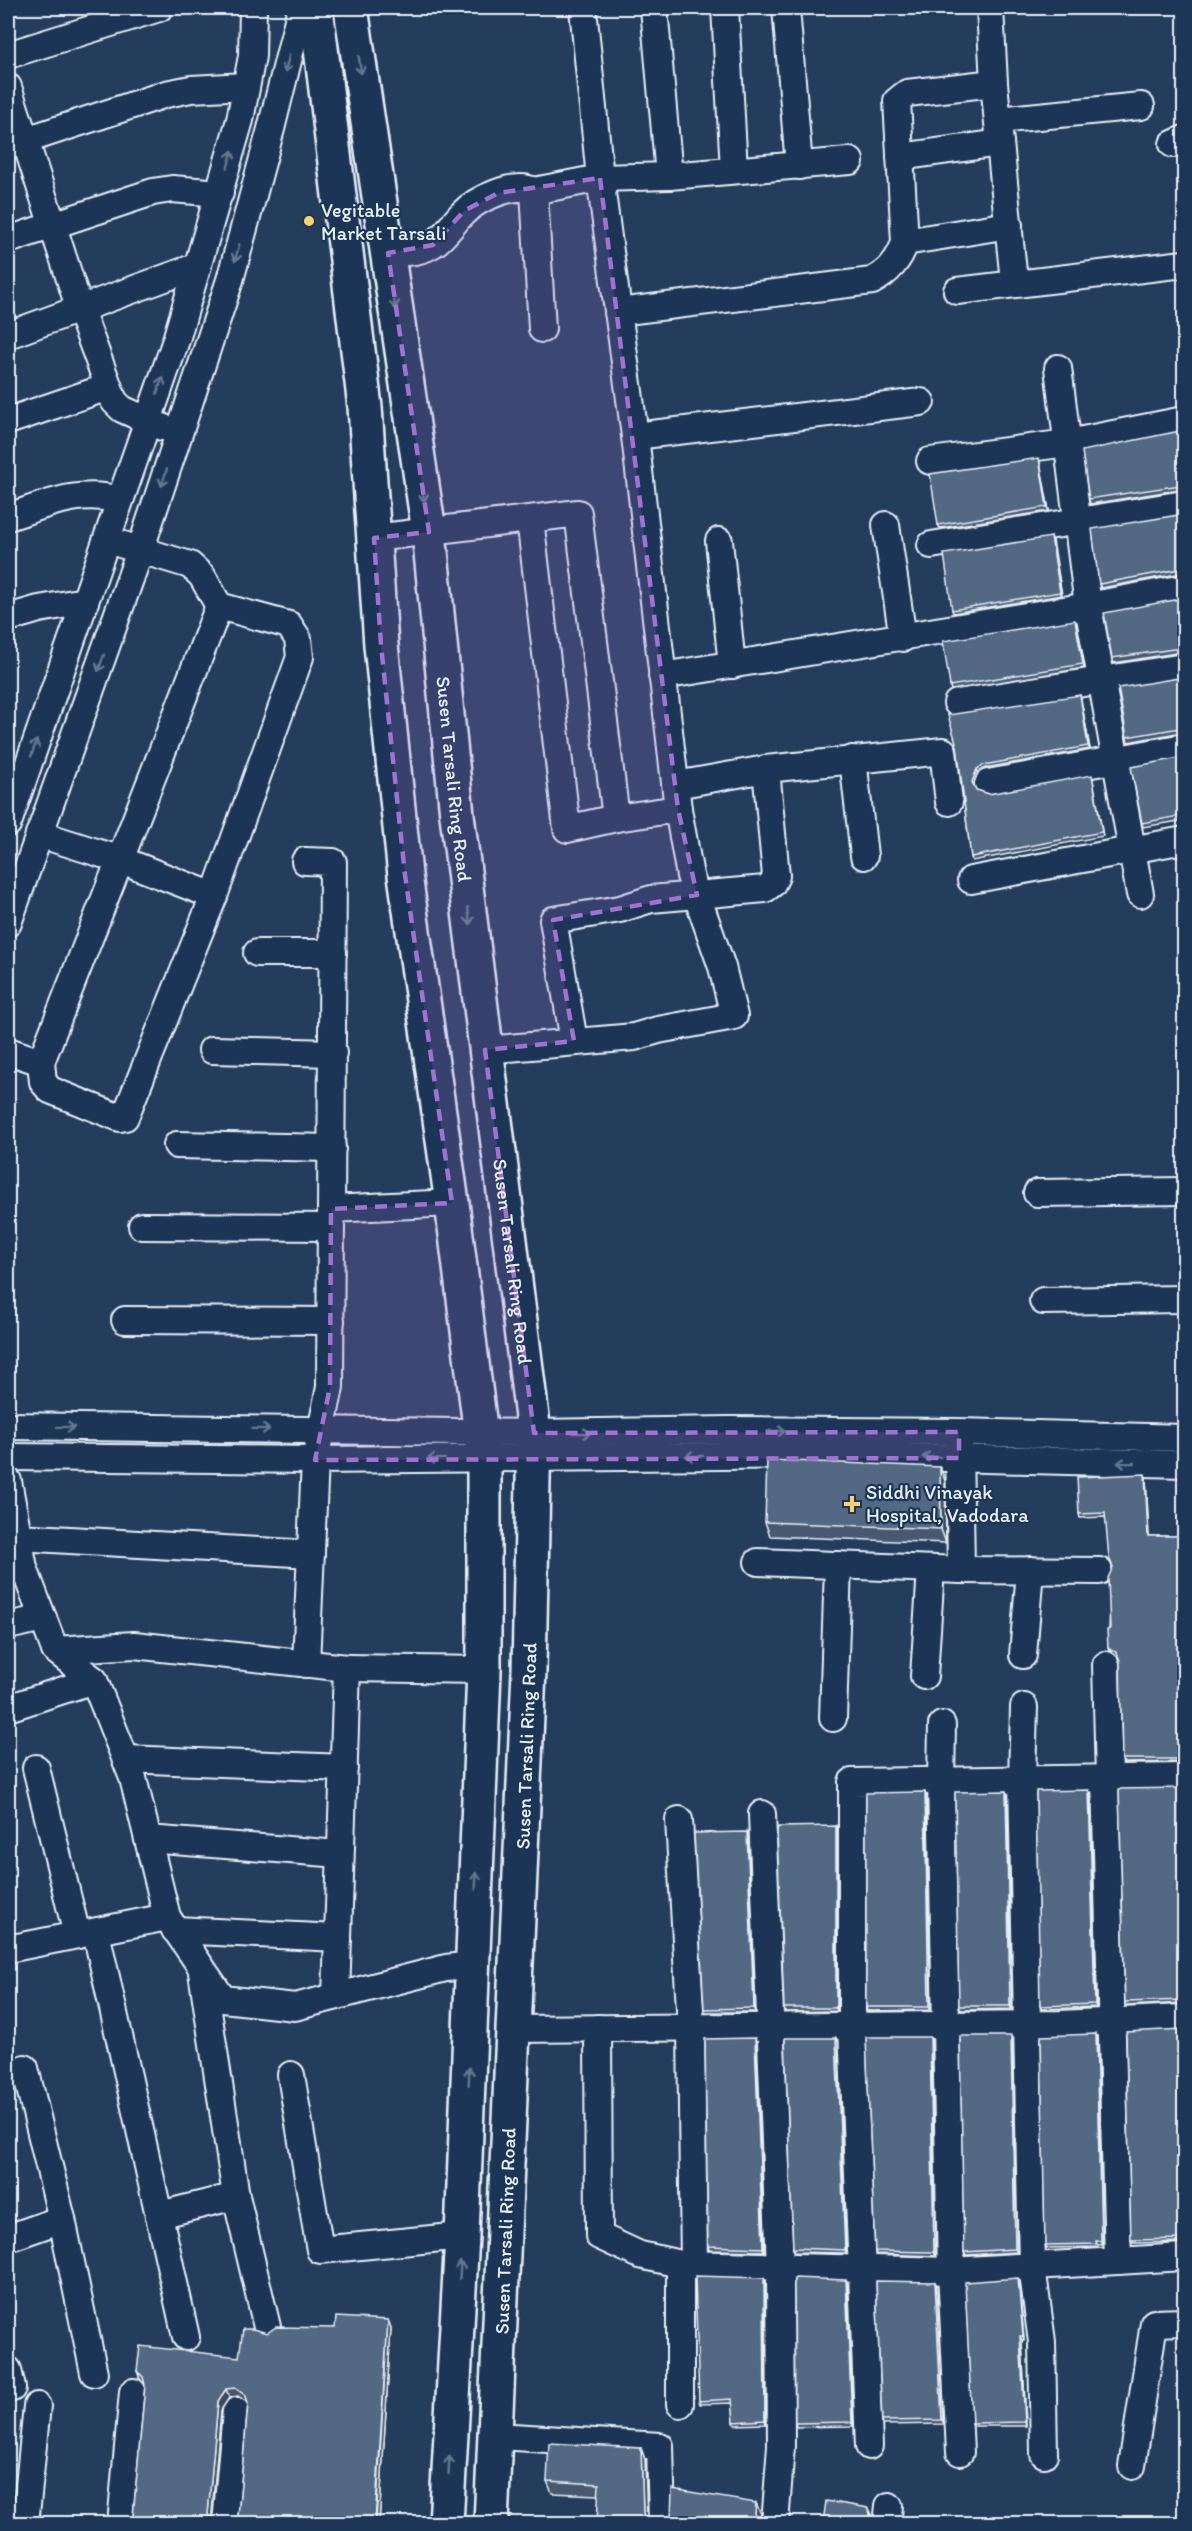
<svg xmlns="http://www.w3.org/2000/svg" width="1192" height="2531" viewBox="0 0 1192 2531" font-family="Itim,sans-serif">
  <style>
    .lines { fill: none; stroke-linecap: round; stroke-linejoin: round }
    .minor-casing { stroke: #e8f1f8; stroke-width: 30 }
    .major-casing { stroke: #e8f1f8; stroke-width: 38 }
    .minor { stroke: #1d3557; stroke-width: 26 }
    .major { stroke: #1d3557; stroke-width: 33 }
    .wall { fill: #475970; stroke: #e8f1f8; stroke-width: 1.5 }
    .shaded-wall { fill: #3a485b; stroke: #e8f1f8; stroke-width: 1.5 }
    .building { fill: #536782; stroke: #e8f1f8; stroke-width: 1.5 }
    .oneway { stroke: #64778f }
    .marked { fill: #a171d3; fill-opacity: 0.2; stroke: #a171d3; stroke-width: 4.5; stroke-dasharray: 12 8; stroke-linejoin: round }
    .poi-dot { fill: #ffd166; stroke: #1d3557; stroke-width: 2 }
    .labels { text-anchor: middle; stroke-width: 4.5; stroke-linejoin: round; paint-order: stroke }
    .poi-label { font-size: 20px; fill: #e8f1f8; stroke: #1d3557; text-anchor: start }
    .street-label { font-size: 20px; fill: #e8f1f8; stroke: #1d3557 }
  </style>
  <rect width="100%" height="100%" fill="#253d5d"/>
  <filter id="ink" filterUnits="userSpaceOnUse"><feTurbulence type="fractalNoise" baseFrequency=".0167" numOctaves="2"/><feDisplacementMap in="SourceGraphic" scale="12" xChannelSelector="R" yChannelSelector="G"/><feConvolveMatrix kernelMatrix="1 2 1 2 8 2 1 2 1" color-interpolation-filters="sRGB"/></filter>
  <g filter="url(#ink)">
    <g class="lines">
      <defs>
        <g id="minor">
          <path d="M654,8L669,176"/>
          <path d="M725,8L734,170"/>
          <path d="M786,8L799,166"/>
          <path d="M990,8L994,83L1014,282"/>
          <path d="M8,55L159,8"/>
          <path d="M8,87L80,310L114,401L122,409L162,427"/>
          <path d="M998,120L1141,106"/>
          <path d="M1173,144L1184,139"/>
          <path d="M8,146L166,94L191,89L246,86"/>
          <path d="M900,157L1000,143"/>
          <path d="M8,240L153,192L172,189L220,193"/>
          <path d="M905,242L1009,225"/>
          <path d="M388,253C402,252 420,253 433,244C445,237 452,224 462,214C476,199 515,181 534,191"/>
          <path d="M957,291L1184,264"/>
          <path d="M618,312L872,281C888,273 900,259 905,242L897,101L907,93L994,83"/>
          <path d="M542,329L534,191L600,178L669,176L850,161"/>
          <path d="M8,335L198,266"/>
          <path d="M1058,368L1088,606L1184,588"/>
          <path d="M8,421L108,387"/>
          <path d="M635,436L921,402"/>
          <path d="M930,461L1068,443L1184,420"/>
          <path d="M8,517C48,504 78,489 120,500"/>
          <path d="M530,519L567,829L616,818"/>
          <path d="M886,525L903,638"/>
          <path d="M374,538L578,513L616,818L678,809"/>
          <path d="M107,540L190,565L202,576L219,606L41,1062L43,1082L50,1090L120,1118L125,1117L214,896L300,657L298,639L289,625L219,606"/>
          <path d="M719,541L732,665"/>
          <path d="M931,545L1184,504"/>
          <path d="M8,618L39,609L85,601"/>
          <path d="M662,676L1088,606L1140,894"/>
          <path d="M957,703L1184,667"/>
          <path d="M853,759L864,856"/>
          <path d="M988,783L1184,747"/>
          <path d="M676,785L766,769L943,751L949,802"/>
          <path d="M8,823L176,340L240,120L252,56L253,8"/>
          <path d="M39,834L121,860L214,896"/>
          <path d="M305,861L333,862L330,1387L315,1460L306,1664"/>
          <path d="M971,880L1184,840"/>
          <path d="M8,923L140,551L230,280L271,129L301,8"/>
          <path d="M257,953H333"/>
          <path d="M574,1041L553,920L620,909L651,899L765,889L772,884L776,876L766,769"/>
          <path d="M212,1050L333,1053"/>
          <path d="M485,1050L634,1037L658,1030L734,1016L722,967L690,876L678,809L635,436L600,178L583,8"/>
          <path d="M8,1051L41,1062"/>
          <path d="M177,1145L332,1148"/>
          <path d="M1037,1193L1184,1191"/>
          <path d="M331,1209L452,1203"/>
          <path d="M142,1226L331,1227"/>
          <path d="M1043,1301L1184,1299"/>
          <path d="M125,1320L331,1321"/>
          <path d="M8,1426L534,1433L729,1430L959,1432L1184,1438"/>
          <path d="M8,1457L315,1460L826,1455L1184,1464"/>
          <path d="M8,1481L24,1568L55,1650L94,1680L133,1778L167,1917L223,1999L295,2007L446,1968L473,1965"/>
          <path d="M18,1537L311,1554"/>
          <path d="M758,1562L961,1570L959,1443"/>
          <path d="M961,1570L1099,1571"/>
          <path d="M8,1626L43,1618"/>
          <path d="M55,1650L134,1645L347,1668L336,1996"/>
          <path d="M1023,1655L1030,1570"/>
          <path d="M1106,1665L1109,1778"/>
          <path d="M347,1668L484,1670"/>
          <path d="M924,1676L931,1569"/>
          <path d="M1024,1707L1022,1779L1032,2266L1042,2342L1044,2454"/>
          <path d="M8,1708L94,1680"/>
          <path d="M833,1718L838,1565"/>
          <path d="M942,1725L941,1781L951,2271L960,2452"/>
          <path d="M126,1759L344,1768"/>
          <path d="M36,1768L77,1935"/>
          <path d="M1105,1778L1118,2261"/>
          <path d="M762,1814L780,2267L781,2446L775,2524"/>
          <path d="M679,1820L691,2027L694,2265"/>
          <path d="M148,1839L340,1854"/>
          <path d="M175,1930L338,1938"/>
          <path d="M96,1932L186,2337"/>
          <path d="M8,1949L167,1917"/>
          <path d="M598,2028L599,2236L640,2255L680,2264L951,2271L1184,2257"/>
          <path d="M514,2029L1060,2024L1184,2018"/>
          <path d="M291,2075L320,2250L462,2236"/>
          <path d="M236,2196L267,2327"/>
          <path d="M159,2215L236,2196L202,1972"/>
          <path d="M62,2219L94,2373"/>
          <path d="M8,2238L62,2219L25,2068"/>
          <path d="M8,2370L12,2388"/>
          <path d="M680,2404V2264"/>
          <path d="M497,2436L660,2446L662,2524"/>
          <path d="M869,2446L852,2026V1782L1184,1777"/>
          <path d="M1132,2466L1154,2323L1184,2322"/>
          <path d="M25,2524L37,2406"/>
          <path d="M121,2524L133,2392"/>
          <path d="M226,2524L236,2411"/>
          <path d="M887,2524L889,2506"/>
        </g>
        <g id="major">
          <path d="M316,8L365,407L381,645L405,875L452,1203L484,1459V1670L462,2236L446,2524"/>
          <path id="s1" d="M351,8L429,532L457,815L534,1433L529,1671L491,2524"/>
        </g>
      </defs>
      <use href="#minor" class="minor-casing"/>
      <use href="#major" class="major-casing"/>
      <use href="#minor" class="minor"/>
      <use href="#major" class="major"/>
    </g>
    <g class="wall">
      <path d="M1185,430V490L1182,489L1090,504L1089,499Z"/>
      <path d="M1040,462L1049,511L940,528L938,525Z"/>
      <path d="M1185,514V574L1182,573L1101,588L1099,584Z"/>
      <path d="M1051,537L1062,595L953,613L952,610Z"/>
      <path d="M1185,598V653L1182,652L1114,663L1112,658Z"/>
      <path d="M1076,623L1084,668L951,690L950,686Z"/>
      <path d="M1185,677V733L1182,732L1128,742L1127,737Z"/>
      <path d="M1080,695L1090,749L985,768L978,772L973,785L976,790L989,794L1093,779L1103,836L972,861L971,857L957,746Z"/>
      <path d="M1185,757V820L1143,827L1142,823Z"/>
      <path d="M940,1467L945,1481L946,1543L770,1536L765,1522Z"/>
      <path d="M1146,1478L1149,1536H1185V1762L1124,1763L1122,1759L1120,1661L1118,1657L1110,1651L1108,1647L1112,1567L1106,1517L1080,1518L1079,1514Z"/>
      <path d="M1183,1788H1185V2003L1126,2006L1125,2002Z"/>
      <path d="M1006,1791L1007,1795L1012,2009L961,2010L959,2006Z"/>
      <path d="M1090,1793L1096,2007L1042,2009L1040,2006Z"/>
      <path d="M926,1796L931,2010L867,2011L866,2007Z"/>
      <path d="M836,1826L837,1829V2011L785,2012L784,2008Z"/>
      <path d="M748,1836L755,2012H705L704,2009Z"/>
      <path d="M1185,2029V2242L1133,2243L1131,2240Z"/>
      <path d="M1096,2034L1097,2037L1103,2245H1098V2247L1047,2248L1045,2245Z"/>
      <path d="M1011,2036L1012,2039L1017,2252L966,2255L964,2252Z"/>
      <path d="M755,2038L756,2042L764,2251L709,2250L708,2246Z"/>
      <path d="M931,2040L936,2256L876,2254L875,2251Z"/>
      <path d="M838,2041L846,2253L794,2252L793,2248Z"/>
      <path d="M764,2278L765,2281L766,2424L735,2425L734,2422L733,2403L700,2404L699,2401Z"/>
      <path d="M935,2282L937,2286L944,2424L883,2425L882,2421Z"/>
      <path d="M1019,2282L1024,2340H1022L1026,2426H974L972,2423Z"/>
      <path d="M847,2283L853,2426L796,2427L795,2423Z"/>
      <path d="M388,2320L391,2328L379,2523H235L238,2517L248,2403L238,2396L229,2398L221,2410L133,2517L145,2385L140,2379L137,2371L239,2357L267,2333L335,2328Z"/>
      <path d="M641,2448L645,2460L647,2522L598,2495L552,2493L547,2481Z"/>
    </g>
    <g class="shaded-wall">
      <path d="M1039,458L1040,462L1049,511L1047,507Z"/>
      <path d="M1051,537L1053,540L1062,595L1060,592Z"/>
      <path d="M1080,695L1081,699L1090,749L1088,746Z"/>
      <path d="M977,769L978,772L973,785L972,782Z"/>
      <path d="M940,1467L945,1481L946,1543L941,1529Z"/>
      <path d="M1145,1474L1146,1478L1149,1540L1148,1536Z"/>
      <path d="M1089,1790L1090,1793L1096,2007L1095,2004Z"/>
      <path d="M1006,1791L1007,1795L1012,2009L1010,2006Z"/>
      <path d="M925,1792L926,1796L931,2010L929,2007Z"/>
      <path d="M836,1826L837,1829V2011L836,2008Z"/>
      <path d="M747,1832L748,1836L755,2012L754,2008Z"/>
      <path d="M1096,2034L1097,2037L1103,2245L1101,2241Z"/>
      <path d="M1011,2036L1012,2039L1017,2252L1015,2249Z"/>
      <path d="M930,2037L931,2040L936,2256L934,2252Z"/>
      <path d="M755,2038L756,2042L764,2251L763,2248Z"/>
      <path d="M836,2038L838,2041L846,2253L845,2250Z"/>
      <path d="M764,2278L765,2281L766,2424L765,2420Z"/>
      <path d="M1018,2278L1019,2282L1024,2340L1023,2336Z"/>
      <path d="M846,2280L847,2283L853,2426L852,2422Z"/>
      <path d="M935,2282L937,2286L944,2424L942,2420Z"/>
      <path d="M388,2320L391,2328L379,2523H376Z"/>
      <path d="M1020,2336L1022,2340L1026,2426L1025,2422Z"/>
      <path d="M226,2389L229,2398L221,2410L211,2523L208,2514L218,2401Z"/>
      <path d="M641,2448L645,2460L647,2523L643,2513Z"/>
      <path d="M756,2503L761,2514L759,2523H754Z"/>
      <path d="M869,2508L873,2518V2523H871Z"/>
    </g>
    <g class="building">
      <path d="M1185,430V486L1181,485L1089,499L1082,451Z"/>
      <path d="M1039,458L1047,507L938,525L930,474Z"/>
      <path d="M1185,514V570L1180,569L1099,584L1092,529Z"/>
      <path d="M1051,537L1060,592L952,610L944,554Z"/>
      <path d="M1185,598V649L1181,648L1112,658L1104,613Z"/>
      <path d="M1075,620L1083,664L950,686L943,641Z"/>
      <path d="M1185,677V729L1180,728L1127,737L1118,688Z"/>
      <path d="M1080,695L1088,746L984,765L977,769L972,782L976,790L989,794L1092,775L1102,832L971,857L957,746L948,715Z"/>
      <path d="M1185,757V815L1142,823L1131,767Z"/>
      <path d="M767,1460L940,1467L941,1529L765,1522Z"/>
      <path d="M1145,1474L1148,1536H1185V1759H1122L1120,1661L1117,1653L1108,1647L1107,1630L1110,1629L1108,1578L1113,1567L1109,1558L1105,1513L1079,1514L1077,1477Z"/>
      <path d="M1183,1788H1185V2000L1125,2002L1119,1789Z"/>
      <path d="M1089,1790L1095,2004L1040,2006L1036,1791Z"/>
      <path d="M1006,1791L1010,2006H959L955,1792Z"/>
      <path d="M925,1792L929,2007H866V1793Z"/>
      <path d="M836,1826V2008H784L777,1831L778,1827Z"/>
      <path d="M747,1832L754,2008L704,2009L694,1833Z"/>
      <path d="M1184,2029L1185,2239L1131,2240L1126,2032Z"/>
      <path d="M1096,2034L1101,2241H1096L1097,2244L1045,2245L1041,2036Z"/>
      <path d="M960,2036H1011L1015,2249L964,2252Z"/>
      <path d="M866,2037H930L934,2252L875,2251Z"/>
      <path d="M755,2038L763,2248L708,2246L705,2039Z"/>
      <path d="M785,2038H836L845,2250L793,2248Z"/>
      <path d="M695,2276L764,2278L765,2420L734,2422L732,2399L699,2401Z"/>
      <path d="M794,2278L846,2280L852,2422L795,2423Z"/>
      <path d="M1018,2278L1023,2336H1020L1025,2422L972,2423L965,2282Z"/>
      <path d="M876,2281L935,2282L942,2420L882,2421Z"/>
      <path d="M336,2317L388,2320L375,2522L315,2519V2523H235L238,2517L248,2404L246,2396L235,2388L226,2389L218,2401L208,2514L212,2523H129L133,2517L145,2385L143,2377L137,2371L140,2346L239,2357L243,2329H253L267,2333L276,2327L335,2328Z"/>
      <path d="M549,2443L641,2448L643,2513L645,2521L649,2523H597L599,2484L547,2481Z"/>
      <path d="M672,2489L756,2503L754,2523H665L671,2520Z"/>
      <path d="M826,2501L869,2508L871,2523H823Z"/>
    </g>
    <defs><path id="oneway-shaft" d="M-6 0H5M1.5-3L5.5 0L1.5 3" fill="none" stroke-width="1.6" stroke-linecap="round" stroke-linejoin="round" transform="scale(1.5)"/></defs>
    <g class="oneway">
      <use href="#oneway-shaft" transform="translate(287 64) rotate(104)"/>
      <use href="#oneway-shaft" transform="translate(360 65) rotate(82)"/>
      <use href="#oneway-shaft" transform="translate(230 159) rotate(-75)"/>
      <use href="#oneway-shaft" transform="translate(237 253) rotate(105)"/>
      <use href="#oneway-shaft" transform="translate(394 300) rotate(82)"/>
      <use href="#oneway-shaft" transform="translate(160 385) rotate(-71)"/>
      <use href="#oneway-shaft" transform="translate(164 478) rotate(108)"/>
      <use href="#oneway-shaft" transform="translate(423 493) rotate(82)"/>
      <use href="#oneway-shaft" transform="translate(101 663) rotate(110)"/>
      <use href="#oneway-shaft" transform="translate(34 748) rotate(-71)"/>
      <use href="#oneway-shaft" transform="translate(469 916) rotate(83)"/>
      <use href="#oneway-shaft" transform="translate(66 1427) rotate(1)"/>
      <use href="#oneway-shaft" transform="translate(261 1429) rotate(1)"/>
      <use href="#oneway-shaft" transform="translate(777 1431)"/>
      <use href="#oneway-shaft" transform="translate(582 1433) rotate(-1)"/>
      <use href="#oneway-shaft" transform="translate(694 1456) rotate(179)"/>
      <use href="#oneway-shaft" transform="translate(931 1457) rotate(-179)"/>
      <use href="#oneway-shaft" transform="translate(436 1459) rotate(179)"/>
      <use href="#oneway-shaft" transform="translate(1126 1463) rotate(-179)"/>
      <use href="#oneway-shaft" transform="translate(476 1881) rotate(-88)"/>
      <use href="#oneway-shaft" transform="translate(469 2076) rotate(-88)"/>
      <use href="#oneway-shaft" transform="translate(460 2270) rotate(-87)"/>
      <use href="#oneway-shaft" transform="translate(449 2465) rotate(-87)"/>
    </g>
  </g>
  <path class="marked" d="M600,178L678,809L697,895L553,920L574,1041L485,1050L534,1433L959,1432V1458L315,1460L330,1387L331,1209L452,1203L405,875L381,645L374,538L429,532L388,253L433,245L464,211L498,193Z"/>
  <g class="poi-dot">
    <circle cx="309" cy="221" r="6"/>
    <path d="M849 1495h6v6h6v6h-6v6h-6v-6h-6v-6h6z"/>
  </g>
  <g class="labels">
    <g class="poi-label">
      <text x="321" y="217">Vegitable<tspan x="321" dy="23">Market Tarsali</tspan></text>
      <text x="866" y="1499">Siddhi Vinayak<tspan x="866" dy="23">Hospital, Vadodara</tspan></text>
    </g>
    <g class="street-label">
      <text dy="7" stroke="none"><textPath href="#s1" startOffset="778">Susen Tarsali Ring Road</textPath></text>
      <text dy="7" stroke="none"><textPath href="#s1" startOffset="1264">Susen Tarsali Ring Road</textPath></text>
      <text transform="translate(526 1746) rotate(-88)" y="7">Susen Tarsali Ring Road</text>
      <text transform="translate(505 2231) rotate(-88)" y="7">Susen Tarsali Ring Road</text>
    </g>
  </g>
  <rect width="1192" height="2531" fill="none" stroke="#1d3557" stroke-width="30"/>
  <rect x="15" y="15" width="1162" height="2501" fill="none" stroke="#e8f1f8" stroke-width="2" filter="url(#ink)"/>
</svg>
